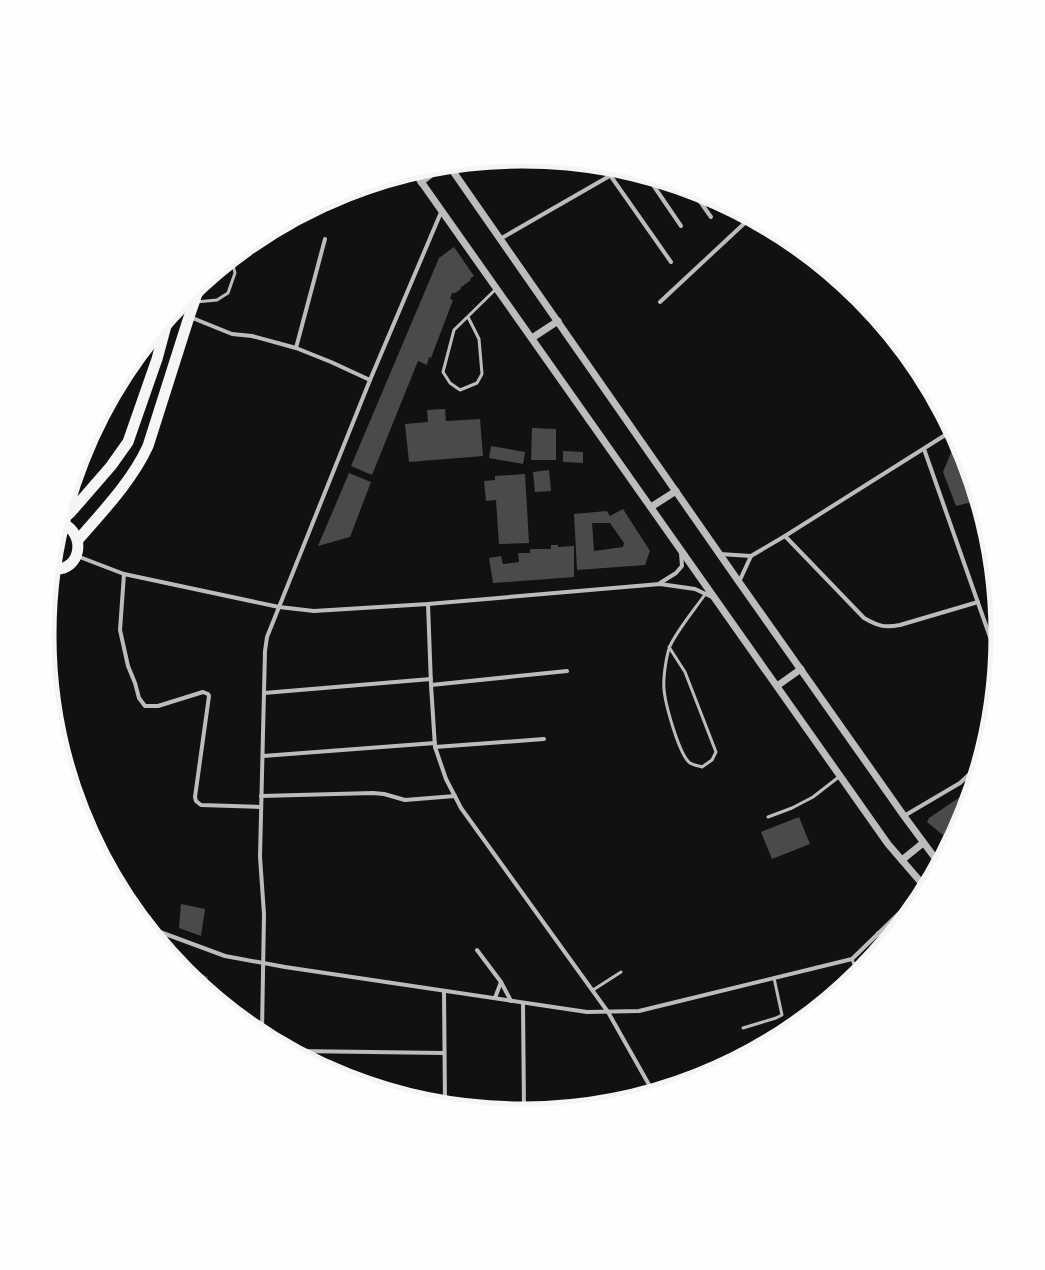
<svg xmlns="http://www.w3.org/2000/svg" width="1045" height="1270" viewBox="0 0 1045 1270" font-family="'Sofia Sans Condensed',sans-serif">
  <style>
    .building { fill: #4a4a4a; fill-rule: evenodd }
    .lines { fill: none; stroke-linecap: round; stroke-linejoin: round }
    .service { stroke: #bcbcbc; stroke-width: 3 }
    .minor { stroke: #bcbcbc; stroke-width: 4 }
    .tertiary { stroke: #bcbcbc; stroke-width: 7 }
    .trunk { stroke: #f5f5f5; stroke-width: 11 }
    .rim { fill: none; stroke: #f5f5f5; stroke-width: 5 }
  </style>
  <rect width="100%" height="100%" fill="#111"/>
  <g class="building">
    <path d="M454,247L474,276L470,279L471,280L460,288L461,289L455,293H452L450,299L453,300L431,358L429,357L427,365L418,361L372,475L351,466L439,258Z"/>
    <path d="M445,409L446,421L480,419L483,456L409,462L405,424L428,422L427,410Z"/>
    <path d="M532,428L556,429V460H531Z"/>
    <path d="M491,446L525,452L523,464L489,458Z"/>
    <path d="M958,446L962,453L976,501L956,506L943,472L952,450Z"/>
    <path d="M563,451L583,452V463L563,462Z"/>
    <path d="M549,470L551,491L535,492L533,472Z"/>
    <path d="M349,473L371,482L350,537L318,546Z"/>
    <path d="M525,474L529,543L499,544L496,500L486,501L484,481L495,480V476Z"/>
    <path d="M623,509L650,551L645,565L577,570L574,514L607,511L610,516ZM592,523H610L624,543L623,547L594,551Z"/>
    <path d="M551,545H558V547L574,546V577L493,583L489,558L501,556L503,564L519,562L518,553H530V549H551Z"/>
    <path d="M970,788L962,817L949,840L927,822L929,818L960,797Z"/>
    <path d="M799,817L810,844L772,859L761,832Z"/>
    <path d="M181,904L205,909L201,936L179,928Z"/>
    <path d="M189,968L208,977L205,987L187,972Z"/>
  </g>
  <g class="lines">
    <g class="service">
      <path d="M196,302L217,300L228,293L235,273L232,261"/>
      <path d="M468,317L479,339L482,374L477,383L460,390L450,383L443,372L454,330L497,288"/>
      <path d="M911,365L913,364"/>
      <path d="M669,647L685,672L716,752L712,760L702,767C699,766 693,765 690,763C679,755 665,703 664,689C663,679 666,656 670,646C678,629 695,609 706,593"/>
      <path d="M768,817L792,808L813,797L840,776"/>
      <path d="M852,959L857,973"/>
      <path d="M593,990L621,972"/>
      <path d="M743,1028L776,1018L782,1015L774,978"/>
    </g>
    <g class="minor">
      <path d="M610,175L671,262"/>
      <path d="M649,179L681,226"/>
      <path d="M694,193L711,217"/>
      <path d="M500,239L620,170"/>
      <path d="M660,302L749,219"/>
      <path d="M190,317L232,334L252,336L296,348L331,362L370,380"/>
      <path d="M296,348L325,239"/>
      <path d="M924,449L996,654"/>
      <path d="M785,536L864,618C878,626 884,628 900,625L978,602"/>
      <path d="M720,554L751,556L785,536L950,432"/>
      <path d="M77,556L124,574L279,607L314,611L428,604L660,584L695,589L712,597"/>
      <path d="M124,574L120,630L128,666L135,683L139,698L145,706H158L203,692L208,694L209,696L195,797L196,801L201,805L261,807"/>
      <path d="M739,582L751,556"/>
      <path d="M660,583L676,573L682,566L681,553"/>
      <path d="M428,604L431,685L435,747L446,779L461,808L608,1012L652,1090"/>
      <path d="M431,685L567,671"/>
      <path d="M264,693L431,679"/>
      <path d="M435,747L544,739"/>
      <path d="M263,756L435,743"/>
      <path d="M261,796L373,793L384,794L405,800L455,796"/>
      <path d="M904,816L960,783L977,767"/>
      <path d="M152,929L225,956L285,967L587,1012L639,1011L852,959L923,890"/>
      <path d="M878,933L882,943"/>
      <path d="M477,950L501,982L511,1001"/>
      <path d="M444,991L445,1103"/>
      <path d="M495,998L501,982"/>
      <path d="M523,1003L524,1110"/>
      <path d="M262,1032L264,914L260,857L265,651L267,637L370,380L442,210"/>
      <path d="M297,1051L444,1053"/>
    </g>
    <g class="tertiary">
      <path d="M450,167L739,582L904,816L938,862"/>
      <path d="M415,173L888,844L925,887"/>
      <path d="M421,182L439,168"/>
      <path d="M532,338L558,321"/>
      <path d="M651,507L676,491"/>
      <path d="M777,686L801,669"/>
      <path d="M902,860L923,843"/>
    </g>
    <g class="trunk">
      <path d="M64,518L71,512L111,466L128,442L157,359L167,322"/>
      <path d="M78,540C103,511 132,481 148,446L189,317L199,288"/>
      <path d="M54,569C81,571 87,534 62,523"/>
    </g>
  </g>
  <path d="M0 0H1045V1270H0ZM522 166H523A468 468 0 0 1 991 634V636A468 468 0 0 1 523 1104H522A468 468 0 0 1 54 636V634A468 468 0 0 1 522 166Z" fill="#fefefe" fill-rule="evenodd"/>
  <path class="rim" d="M522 166H523A468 468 0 0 1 991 634V636A468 468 0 0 1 523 1104H522A468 468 0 0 1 54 636V634A468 468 0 0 1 522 166Z"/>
</svg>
